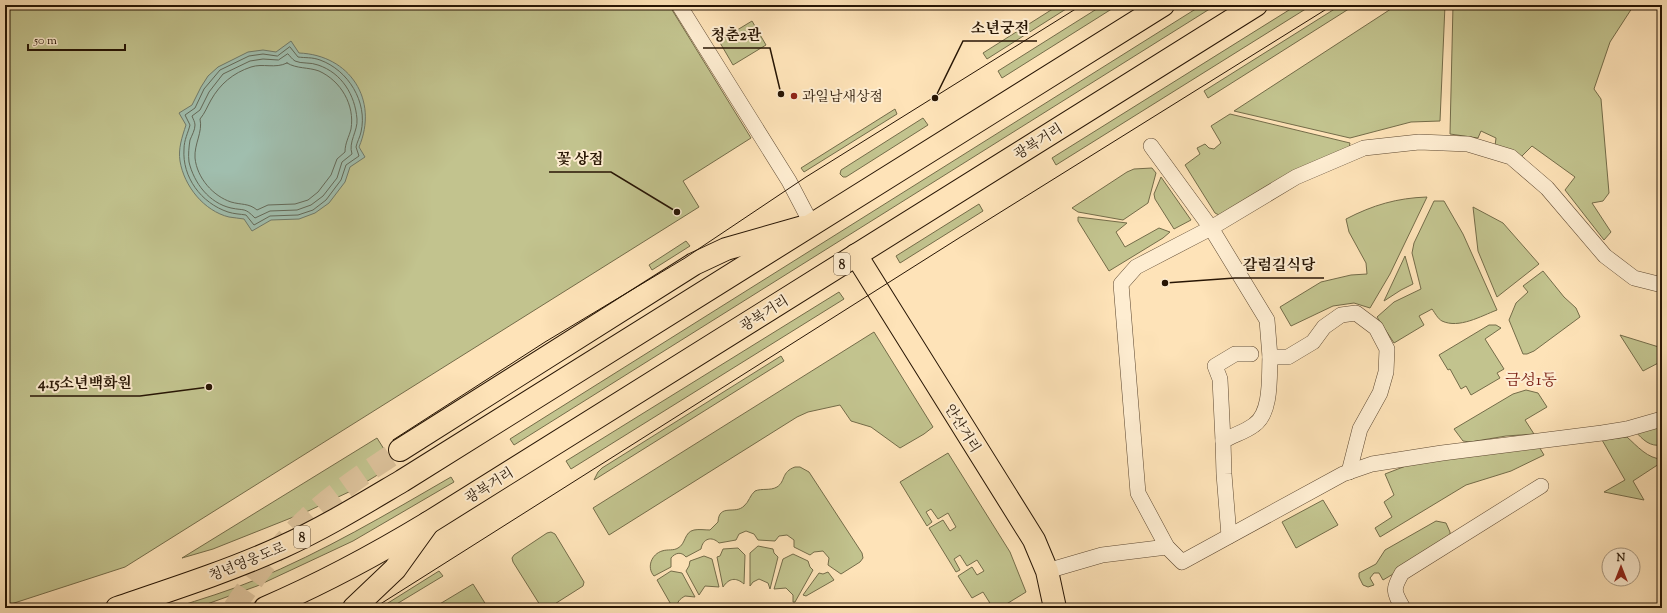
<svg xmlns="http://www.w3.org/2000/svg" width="1667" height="613" viewBox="0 0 1667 613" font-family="'Sorts Mill Goudy','Noto Serif KR',serif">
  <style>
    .green { fill: #c2c38e; stroke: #746c49 }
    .water { fill: #a0beae; stroke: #707a6a }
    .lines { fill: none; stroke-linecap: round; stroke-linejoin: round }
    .shore { stroke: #646a59; stroke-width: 1 }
    .primary-tunnel { stroke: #dec49d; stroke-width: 22; stroke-dasharray: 22 11; stroke-linecap: butt }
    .street-casing { stroke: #5d4831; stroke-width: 16 }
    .primary-casing { stroke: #271504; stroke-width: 24 }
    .highway-casing { stroke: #271504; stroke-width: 24 }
    .street { stroke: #feedd1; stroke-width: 15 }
    .primary { stroke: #fee3b8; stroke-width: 22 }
    .highway { stroke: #fee3b8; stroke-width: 22 }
    .tram { stroke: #271504; stroke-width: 1 }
    .poi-dot { fill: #8f2418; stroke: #feedd1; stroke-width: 1.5 }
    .labels { text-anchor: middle; stroke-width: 4; stroke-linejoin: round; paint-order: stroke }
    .shield { fill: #feedd1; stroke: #685642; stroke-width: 1 }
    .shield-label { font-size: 13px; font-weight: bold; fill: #271504 }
    .poi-label { font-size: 14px; fill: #271504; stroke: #feedd1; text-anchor: start }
    .street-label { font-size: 14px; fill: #271504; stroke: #feedd1 }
    .quarter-label { font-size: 16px; fill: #7a1f14; stroke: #feedd1 }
    .leader { fill: none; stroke: #271504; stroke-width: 1.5 }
    .callout-dot { fill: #271504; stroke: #feedd1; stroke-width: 1.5 }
    .callout-label { font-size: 15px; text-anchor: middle; font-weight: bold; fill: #271504; stroke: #feedd1; stroke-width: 4; stroke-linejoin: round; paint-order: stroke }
  </style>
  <rect width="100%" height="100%" fill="#fee3b8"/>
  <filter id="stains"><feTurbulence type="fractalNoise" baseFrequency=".005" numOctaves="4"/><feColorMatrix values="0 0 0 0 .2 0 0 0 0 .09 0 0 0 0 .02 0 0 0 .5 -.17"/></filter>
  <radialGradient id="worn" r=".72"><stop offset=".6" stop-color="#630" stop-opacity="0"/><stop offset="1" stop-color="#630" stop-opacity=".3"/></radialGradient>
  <g class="green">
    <path d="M5,5H669L751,138L683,181L699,207L125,567L5,606Z"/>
    <path d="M1059,5H1069L1066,9L987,59L983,53Z"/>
    <path d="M1103,5H1118L1002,78L998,71Z"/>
    <path d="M1202,5H1216L514,445L510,439Z"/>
    <path d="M1297,5H1312L1056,165L1052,158Z"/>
    <path d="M1341,5H1355L1208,98L1204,91Z"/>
    <path d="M1397,5H1445L1440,121L1411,122L1350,138L1234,111Z"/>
    <path d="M1453,5H1634L1610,42L1594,89L1601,99L1609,193L1603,201L1592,203L1611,232L1604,240L1565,190L1575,177L1532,146L1521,157L1495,146L1496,138L1481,131L1478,138L1450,134Z"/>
    <path d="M752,21L766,45L733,65L719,41Z"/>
    <path d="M895,109L897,114L804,172L801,168Z"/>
    <path d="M1230,114L1350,143L1349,148L1223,217L1215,213L1185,165L1200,154L1197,148L1205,144L1209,148L1214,149L1221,143L1211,126Z"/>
    <path d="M923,118L928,125L846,177H843L840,174L841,170Z"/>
    <path d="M1152,168L1156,173L1148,203L1123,220L1078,212L1072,208L1127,172L1134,169Z"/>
    <path d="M1161,177L1191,220L1174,229L1155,199L1154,194Z"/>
    <path d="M1427,197L1390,274L1370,308L1354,303L1333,306L1291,326L1280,307L1321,282L1351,275L1367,274L1366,263L1349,232L1346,219C1373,205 1397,198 1427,197Z"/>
    <path d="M1434,201H1444L1463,234L1497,310C1481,316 1459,329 1442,321C1438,319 1435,313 1432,309L1419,316L1424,325L1394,343L1377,317L1394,302L1421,289L1412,253L1414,243Z"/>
    <path d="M979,204L983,211L900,263L896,256Z"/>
    <path d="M1473,207L1503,223L1539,264L1497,297L1478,251Z"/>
    <path d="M1078,217L1127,223L1116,232L1125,247L1159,228L1170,232L1163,238L1109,271L1078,221Z"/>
    <path d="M686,241L690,246L652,270L649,265Z"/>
    <path d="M1405,256L1413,284L1401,290L1384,301Z"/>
    <path d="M1543,271L1564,297L1576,308L1580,317L1534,351L1527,354H1523L1509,320L1516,303L1528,292L1523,286Z"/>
    <path d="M839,292L844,299L571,469L566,461Z"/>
    <path d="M1489,325H1496L1501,328L1485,339L1504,369L1497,373L1500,378L1471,395L1466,386L1461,389L1450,369L1448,370L1439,355Z"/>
    <path d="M874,332L933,427L924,434L900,448L871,427L851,421L840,405L808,412L797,417L609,535L593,508Z"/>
    <path d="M1620,335L1662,348V361L1643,371Z"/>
    <path d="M781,356L784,361L594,480L598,472L602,468Z"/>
    <path d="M1526,390L1538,393L1547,407L1525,420L1534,434L1506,436L1470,442L1463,441L1454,429L1513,394Z"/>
    <path d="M1657,426L1662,434V445C1650,447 1643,440 1635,431Z"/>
    <path d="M1627,437C1637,446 1648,459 1662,459V462L1633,481L1644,500L1604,492L1625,480L1602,440Z"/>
    <path d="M377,438L394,465L351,491L306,512L213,549L182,558Z"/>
    <path d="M1538,445L1544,455L1511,471L1466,485L1380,537L1375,528L1392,517L1384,502L1394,495L1385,474L1411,464Z"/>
    <path d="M948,453L1010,552L1026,592L1000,608H993L983,592L972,598L958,576L972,567L977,575L984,571L977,560L967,566L960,555L954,559L960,570L956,572L929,528L943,520L950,531L956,527L948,513L938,519L931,509L926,512L932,522L927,526L900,482Z"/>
    <path d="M795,467H800L809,472L862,553L863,558L860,562L841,574L828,565L829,558L823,551L814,552L810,555L794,547V540L787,535L779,536L775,541L758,540L754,534L746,531L739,534L736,540L719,543C712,536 703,538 701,549L686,557C681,551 675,553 671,558V567L654,576C646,567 652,554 662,551C668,549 673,551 678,548C686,544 684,532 694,530C699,529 705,530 710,530L718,522C719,503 735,515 744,506C749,502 750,495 755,491C762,488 770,491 777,487C786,481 781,472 795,467Z"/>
    <path d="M451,477L454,482L353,541L257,586L196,608H174C201,599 229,591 255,580C323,552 387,514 451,477Z"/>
    <path d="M1323,500L1338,525L1296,548L1282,522Z"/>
    <path d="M1436,521L1446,523L1450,532V539L1444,544L1383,580L1379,573H1374L1370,578L1374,585L1368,587L1363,585L1359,577V573L1376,564L1385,550Z"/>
    <path d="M551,532L555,534L584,582L583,586L550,607L545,608L540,605L513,562L512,558L514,555L547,533Z"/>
    <path d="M758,546L773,549L774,553L778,557L770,589L768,583L759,579L753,582L750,586V553Z"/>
    <path d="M738,548L745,555L744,584C736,577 729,578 723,587L717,557L720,556L723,549Z"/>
    <path d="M793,554L808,561L810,567L813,570L795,602H793V595L786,588L774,589L783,559Z"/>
    <path d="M704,556L712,559L719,587L705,586L699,595L686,571L689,566L690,561Z"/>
    <path d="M439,571L443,576L390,608H380Z"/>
    <path d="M671,571L682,573L695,597L685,596C680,599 676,602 678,608H673L657,580Z"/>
    <path d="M828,572L834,580L806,596L803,595L819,573L823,574Z"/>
    <path d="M473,584L488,608H433Z"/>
  </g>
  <path class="water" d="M291,41L299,53C350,55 379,100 359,147L365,157L350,167L345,182L329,203L315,213L299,219L271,220L252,231L244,219C239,218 234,218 229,217C204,211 184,186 180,161C178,149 182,137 186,125L179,113L192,105L201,87L208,76L218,67L248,52L263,50L276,52Z"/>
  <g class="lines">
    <g class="shore">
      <path d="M290,47L298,57C305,58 312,57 320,60C348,70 368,102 361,132C360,137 357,142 356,147L359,156L346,165L341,180L326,200L313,210L298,215L270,216L254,225L246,215C240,214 234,214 228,212C201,203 182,177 184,149C184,140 188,133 190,125L185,115L195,108L204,89L220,70L249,56L263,54L277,56Z"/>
      <path d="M288,54C290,56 292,59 295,61C301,64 311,62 318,65C342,73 355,95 357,119C358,131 348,142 352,154L342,162L337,178L323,196L311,205L297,210L270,211L255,218C244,207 245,211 231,208C209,203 194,183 189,162C188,155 189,146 190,140C192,135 195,130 195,125C195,122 193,119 192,116L200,110L209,92L223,74L250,61L263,59L278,60Z"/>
      <path d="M287,63C297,69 308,67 319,71C341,81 355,105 351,129C349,137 345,143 345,152L337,159L331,175L318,192L308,200L295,204L268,205L257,210C249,203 241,205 231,202C213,196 197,178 195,158C194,144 203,132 200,119C205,113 207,107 211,100C220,84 233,73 251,67C263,63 275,69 287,63Z"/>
    </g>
    <path class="primary-tunnel" d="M234,608C264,561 301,518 347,486C364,473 382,462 400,450"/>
    <defs>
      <g id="street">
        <path d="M679,5L789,181L812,225"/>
        <path d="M1151,146L1211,228L1296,177L1364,148L1419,142L1468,144L1511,157L1547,188L1605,256L1634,278L1662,285"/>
        <path d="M1223,441L1220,379L1215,366L1235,354H1251"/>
        <path d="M1229,536L1224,474L1223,441C1233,435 1245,432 1254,425C1272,413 1269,376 1270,357H1288L1313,342L1324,327L1341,315L1356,313L1376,328L1387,349L1386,372L1380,393L1360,429L1349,472"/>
        <path d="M1167,547L1138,493L1121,284L1136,267L1211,228L1267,320L1270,357"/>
        <path d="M1047,571L1102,555L1167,547L1182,562L1343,474L1372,464L1442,453L1602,433L1627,429L1662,419"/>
        <path d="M1403,608C1394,592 1392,590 1402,573L1541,486"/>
      </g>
      <g id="primary">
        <path d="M856,255L1034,540L1047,571L1055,608"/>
        <path d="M400,450L694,264L726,249L803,227"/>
        <path d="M354,608L395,569L428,523"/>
      </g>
      <g id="highway">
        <path d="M117,608C173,589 229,571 282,547C324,528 363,504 402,481L1163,5"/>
        <path d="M265,608C321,584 375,555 428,523L1256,5"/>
      </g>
    </defs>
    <use href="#street" class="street-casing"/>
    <use href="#primary" class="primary-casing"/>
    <use href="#highway" class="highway-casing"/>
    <use href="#street" class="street"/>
    <use href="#primary" class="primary"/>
    <use href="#highway" class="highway"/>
    <g class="tram">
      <path d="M393,440L545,342L685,258L806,177L1082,5"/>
      <path d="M374,608L959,238L1333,5"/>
    </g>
  </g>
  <circle class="poi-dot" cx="794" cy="96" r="4"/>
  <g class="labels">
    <g class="shield">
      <rect x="834" y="253" width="16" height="22" rx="3"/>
      <rect x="294" y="526" width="16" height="22" rx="3"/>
    </g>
    <g class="shield-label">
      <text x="842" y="269">8</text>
      <text x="302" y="542">8</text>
    </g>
    <g class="poi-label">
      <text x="802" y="101">과일남새상점</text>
    </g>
    <g class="street-label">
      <text transform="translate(1038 141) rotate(-32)" y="5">광복거리</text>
      <text transform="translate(764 313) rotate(-32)" y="5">광복거리</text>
      <text transform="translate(963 428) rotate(58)" y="5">안산거리</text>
      <text transform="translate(489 485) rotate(-32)" y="5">광복거리</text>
      <text transform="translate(247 561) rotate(-22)" y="5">청년영웅도로</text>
    </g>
    <g class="quarter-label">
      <text x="1531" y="385">금성1동</text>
    </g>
  </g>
  <path class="leader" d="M935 98L963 41H1037M781 94L770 48H703M677 212L611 172H549M1165 283L1235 278H1324M209 387L140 396H30"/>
  <g class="callout-dot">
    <circle cx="935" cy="98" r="4"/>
    <circle cx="781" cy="94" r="4"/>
    <circle cx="677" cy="212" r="4"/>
    <circle cx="1165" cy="283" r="4"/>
    <circle cx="209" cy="387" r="4"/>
  </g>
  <g class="callout-label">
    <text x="1000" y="33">소년궁전</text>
    <text x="736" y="40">청춘2관</text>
    <text x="580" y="164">꽃 상점</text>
    <text x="1279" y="270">갈럼길식당</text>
    <text x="85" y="388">4.15소년백화원</text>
  </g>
  <rect width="1667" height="613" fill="none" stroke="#fee3b8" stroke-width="20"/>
  <rect x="6" y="6" width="1655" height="601" fill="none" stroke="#271504" stroke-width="2"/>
  <rect x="10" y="10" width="1647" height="593" fill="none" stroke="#271504"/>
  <g transform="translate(1621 567)"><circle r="19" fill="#feedd1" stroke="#a8977f"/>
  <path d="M0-3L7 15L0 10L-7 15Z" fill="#8f2418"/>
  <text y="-6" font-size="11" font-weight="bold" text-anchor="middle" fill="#271504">N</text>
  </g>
  <path d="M28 44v6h97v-6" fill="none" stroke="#271504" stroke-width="2"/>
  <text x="34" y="44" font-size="12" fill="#271504" stroke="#feedd1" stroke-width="3" paint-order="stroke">50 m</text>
  <rect width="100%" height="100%" filter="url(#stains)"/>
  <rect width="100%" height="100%" fill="url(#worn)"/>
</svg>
